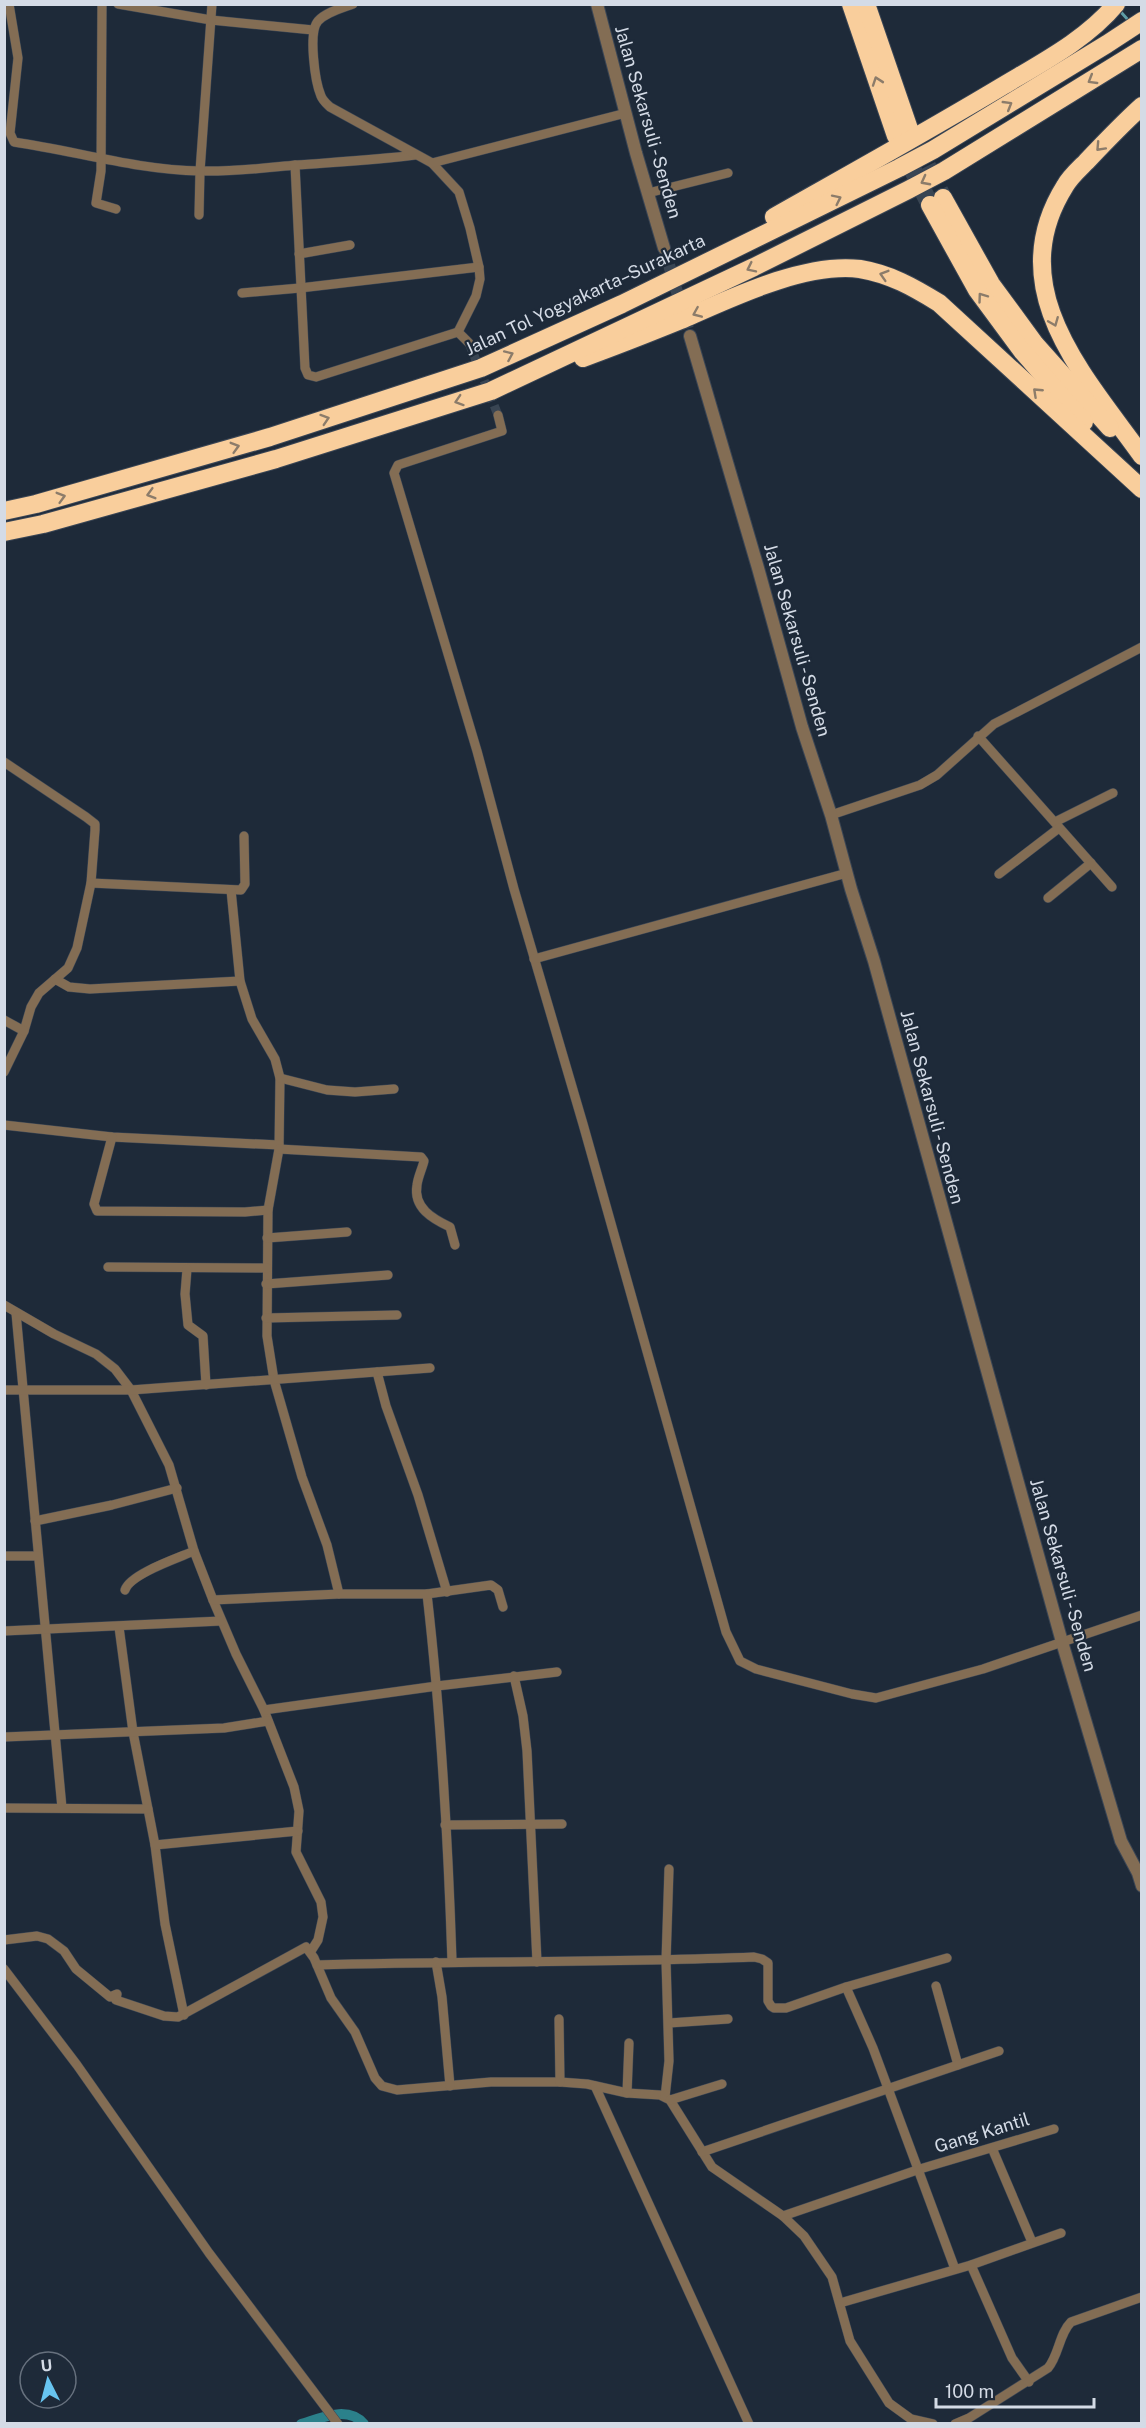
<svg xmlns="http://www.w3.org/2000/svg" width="1146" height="2428" viewBox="0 0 1146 2428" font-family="'Public Sans',sans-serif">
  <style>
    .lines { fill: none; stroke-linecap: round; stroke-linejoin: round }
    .stream { stroke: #5e9ca6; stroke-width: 3 }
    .canal { stroke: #2b818b; stroke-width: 10 }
    .minor-tunnel { stroke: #394553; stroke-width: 9; stroke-dasharray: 9 4.5; stroke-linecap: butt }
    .tertiary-tunnel { stroke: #394553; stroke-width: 12; stroke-dasharray: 12 6; stroke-linecap: butt }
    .motorway-tunnel { stroke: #394553; stroke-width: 18; stroke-dasharray: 18 9; stroke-linecap: butt }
    .minor-casing { stroke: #3b4655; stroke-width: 10 }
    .tertiary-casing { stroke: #3b4655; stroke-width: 14 }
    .motorway-casing { stroke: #3b4655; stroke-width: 20 }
    .minor { stroke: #836d54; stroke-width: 9 }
    .tertiary { stroke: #836d54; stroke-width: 12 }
    .motorway { stroke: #f9ce9c; stroke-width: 18 }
    .oneway { stroke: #8c7c6a }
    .labels { text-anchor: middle; stroke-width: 4.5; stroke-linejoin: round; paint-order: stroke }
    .street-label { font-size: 18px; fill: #d4dbe6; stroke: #1e2a39 }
  </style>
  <rect width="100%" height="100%" fill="#1e2a39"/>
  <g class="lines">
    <path class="stream" d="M1120,11L1129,21"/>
    <path class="canal" d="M301,2424C321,2418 348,2405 364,2424"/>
    <path class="minor-tunnel" d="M469,343L498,415"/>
    <path class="tertiary-tunnel" d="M664,248L690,336"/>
    <g class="motorway-tunnel">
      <path d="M896,136L930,205"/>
      <path d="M915,142L943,198"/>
    </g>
    <defs>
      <g id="minor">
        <path d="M9,4L18,58L10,133L14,142C76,151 137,170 200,171C232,172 264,168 296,165C336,162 376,160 415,155"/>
        <path d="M102,4L101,171L96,203L116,209"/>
        <path d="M118,4L211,20L313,30"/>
        <path d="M353,4C342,8 326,12 318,21C308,32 315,82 321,96C323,101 327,104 330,107L432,163L459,192L470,228L479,267L480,279L476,296L458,332L469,343"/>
        <path d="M432,163L626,113"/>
        <path d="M295,165L305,368L308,375L316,377L458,332"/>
        <path d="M648,193L728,173"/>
        <path d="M199,215L200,171L212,4"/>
        <path d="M299,254L350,245"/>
        <path d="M242,293L300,288L479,267"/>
        <path d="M498,415L502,431L398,465L394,473L477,751L514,889L583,1124L726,1632L740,1661L756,1669L852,1694L876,1698L983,1669L1142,1615"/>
        <path d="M978,736L1112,887"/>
        <path d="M4,762L86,817L95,824V830L91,883L77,948L68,968L39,993L31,1007L24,1031L4,1072"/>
        <path d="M831,815L920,785L937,775L994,724L1142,647"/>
        <path d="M1055,822L1113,793"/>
        <path d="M999,874L1059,828"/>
        <path d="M91,883L241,890L245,884L244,836"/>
        <path d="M231,890L240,981L252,1019L275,1059L280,1078L279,1149L268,1210L267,1336L274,1380L302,1477L327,1545L339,1594"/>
        <path d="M1048,898L1091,863"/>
        <path d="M534,959L847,873"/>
        <path d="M55,979L69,987L90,989L240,981"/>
        <path d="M4,1020L24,1031"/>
        <path d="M280,1078L327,1090L355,1092L394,1089"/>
        <path d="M4,1125L112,1137L279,1145"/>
        <path d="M112,1137L94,1204L97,1211L245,1212L268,1210"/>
        <path d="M279,1149L421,1157L424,1161C422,1169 418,1177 417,1185C413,1208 433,1219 450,1227L455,1245"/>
        <path d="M267,1238L347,1232"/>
        <path d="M108,1267L267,1268"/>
        <path d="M187,1269L185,1294L188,1325L203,1336L206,1385"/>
        <path d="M266,1284L388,1275"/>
        <path d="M4,1305L54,1334L96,1354L115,1369L131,1390L169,1465L194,1551L213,1600L236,1654L264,1710L294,1787L299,1811L296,1852L321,1902L323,1917L318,1940L311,1951"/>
        <path d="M16,1313L62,1808"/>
        <path d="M266,1318L397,1315"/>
        <path d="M377,1372L386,1406L418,1495L447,1592"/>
        <path d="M4,1390H131L430,1368"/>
        <path d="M35,1521L112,1505L177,1488"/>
        <path d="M4,1556H38"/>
        <path d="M125,1590C130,1574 178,1558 194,1551"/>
        <path d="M427,1594C441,1716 448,1839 452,1961"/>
        <path d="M213,1600L339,1594H427L491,1585L498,1590L503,1607"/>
        <path d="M119,1627L133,1732L155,1845L165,1924L184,2015"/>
        <path d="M4,1631L221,1621"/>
        <path d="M514,1676L523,1716L527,1751L537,1962"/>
        <path d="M264,1710L437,1686L557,1672"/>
        <path d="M4,1737L224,1728L268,1721"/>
        <path d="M4,1808L148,1809"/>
        <path d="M445,1825L562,1824"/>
        <path d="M155,1845L298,1831"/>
        <path d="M4,1940L37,1936L48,1939L64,1951L76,1969L110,1997L117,1994L116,2000L164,2016L178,2017L306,1947L314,1958L331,1998L355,2032L375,2078L382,2086L397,2090L491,2082H560L587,2084L627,2093L660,2095L670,2100L712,2167L783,2216L804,2236L832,2277L850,2341L889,2403L911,2419L933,2424"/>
        <path d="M436,1962L442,1997L450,2086"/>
        <path d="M317,1965C463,1961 608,1963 754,1957L762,1959L768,1963V2001L771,2006L774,2008H786L846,1987L947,1958"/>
        <path d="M4,1969L77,2065L209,2253L338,2424"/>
        <path d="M936,1986L958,2065"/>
        <path d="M846,1987L873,2048L955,2269"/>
        <path d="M559,2019L560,2082"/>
        <path d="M669,2023L728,2019"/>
        <path d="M595,2086L749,2424"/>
        <path d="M627,2093L629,2043"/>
        <path d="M665,2097L669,2061L666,1961L669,1869"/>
        <path d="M670,2100L722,2084"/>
        <path d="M992,2148L1032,2242"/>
        <path d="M702,2152L999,2051"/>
        <path d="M783,2216L920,2169L1054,2129"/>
        <path d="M971,2265L1012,2358L1029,2382"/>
        <path d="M840,2303L971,2265L1061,2233"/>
        <path d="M955,2424L969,2418L1048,2368C1059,2355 1059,2334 1071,2322L1142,2297"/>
      </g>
      <g id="tertiary">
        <path d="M597,4L636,153L664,248"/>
        <path d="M690,336L758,568L802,727L831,815L851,889L874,961L1062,1642L1121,1841L1138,1873L1142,1886"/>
      </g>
      <g id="motorway">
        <path d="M851,4L896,136"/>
        <path d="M866,4L909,129"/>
        <path d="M1142,106C1122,124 1104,143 1086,162C1079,169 1070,177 1065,186C1001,288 1084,375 1142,456"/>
        <path d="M943,198L991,284L1035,344L1110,428"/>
        <path d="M930,205L977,290L1022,351L1084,422"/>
        <path d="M774,217C850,174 926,132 1001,87C1041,63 1086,40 1116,4"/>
        <path d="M583,358C616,346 649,333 681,320C731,298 805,262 860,269C890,274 913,287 939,303L1142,489"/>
        <path d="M4,511L36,504L270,437L481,368L622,304L899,168L933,150L1107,44L1142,21"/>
        <path d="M4,532L43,524L276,459L491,391L754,267L908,190L944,171L1142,49"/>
      </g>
    </defs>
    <use href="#minor" class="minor-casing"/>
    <use href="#tertiary" class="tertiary-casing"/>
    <use href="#motorway" class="motorway-casing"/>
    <use href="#minor" class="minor"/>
    <use href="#tertiary" class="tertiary"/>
    <use href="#motorway" class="motorway"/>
  </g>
  <defs><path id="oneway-chevron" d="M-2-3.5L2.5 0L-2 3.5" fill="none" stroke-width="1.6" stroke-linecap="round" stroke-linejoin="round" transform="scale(1.5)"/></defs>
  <g class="oneway">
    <use href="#oneway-chevron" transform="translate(1092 80) rotate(149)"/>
    <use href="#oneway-chevron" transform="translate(877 81) rotate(-109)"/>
    <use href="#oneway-chevron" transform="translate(1008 105) rotate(-31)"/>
    <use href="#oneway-chevron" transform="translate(1100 147) rotate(133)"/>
    <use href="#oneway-chevron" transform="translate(925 181) rotate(152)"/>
    <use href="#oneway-chevron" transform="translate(837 199) rotate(-26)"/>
    <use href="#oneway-chevron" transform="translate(751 268) rotate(154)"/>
    <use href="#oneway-chevron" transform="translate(884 275) rotate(-163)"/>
    <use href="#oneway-chevron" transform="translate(982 297) rotate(-126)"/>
    <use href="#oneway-chevron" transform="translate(697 313) rotate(157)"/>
    <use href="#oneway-chevron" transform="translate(1054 322) rotate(68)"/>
    <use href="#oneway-chevron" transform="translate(509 355) rotate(-24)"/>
    <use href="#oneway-chevron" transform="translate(1037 392) rotate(-137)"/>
    <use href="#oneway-chevron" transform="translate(459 401) rotate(162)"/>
    <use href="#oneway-chevron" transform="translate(325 419) rotate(-18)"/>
    <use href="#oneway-chevron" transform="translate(235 447) rotate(-16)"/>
    <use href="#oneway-chevron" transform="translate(151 494) rotate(164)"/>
    <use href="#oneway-chevron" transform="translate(61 497) rotate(-16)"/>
  </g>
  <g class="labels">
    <g class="street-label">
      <text transform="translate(648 122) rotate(74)" y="6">Jalan Sekarsuli - Senden</text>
      <text transform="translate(585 295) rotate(-25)" y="6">Jalan Tol Yogyakarta–Surakarta</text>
      <text transform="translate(797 640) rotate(74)" y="6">Jalan Sekarsuli - Senden</text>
      <text transform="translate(932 1107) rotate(75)" y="6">Jalan Sekarsuli - Senden</text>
      <text transform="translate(1063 1575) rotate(74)" y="6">Jalan Sekarsuli - Senden</text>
      <text transform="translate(982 2133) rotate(-17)" y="6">Gang Kantil</text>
    </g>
  </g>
  <rect width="1146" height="2428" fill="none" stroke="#d4dbe6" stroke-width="12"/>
  <g transform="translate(48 2380) rotate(354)"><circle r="28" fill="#1e2a39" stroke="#67717e" stroke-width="1.5"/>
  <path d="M0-4.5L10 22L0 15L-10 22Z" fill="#67c4f0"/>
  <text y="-9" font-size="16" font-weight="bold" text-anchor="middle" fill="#d4dbe6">U</text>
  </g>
  <path d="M936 2398v9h158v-9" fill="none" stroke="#d4dbe6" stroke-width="3"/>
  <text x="945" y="2398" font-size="18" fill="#d4dbe6" stroke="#1e2a39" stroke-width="4.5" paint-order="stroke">100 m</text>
</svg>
